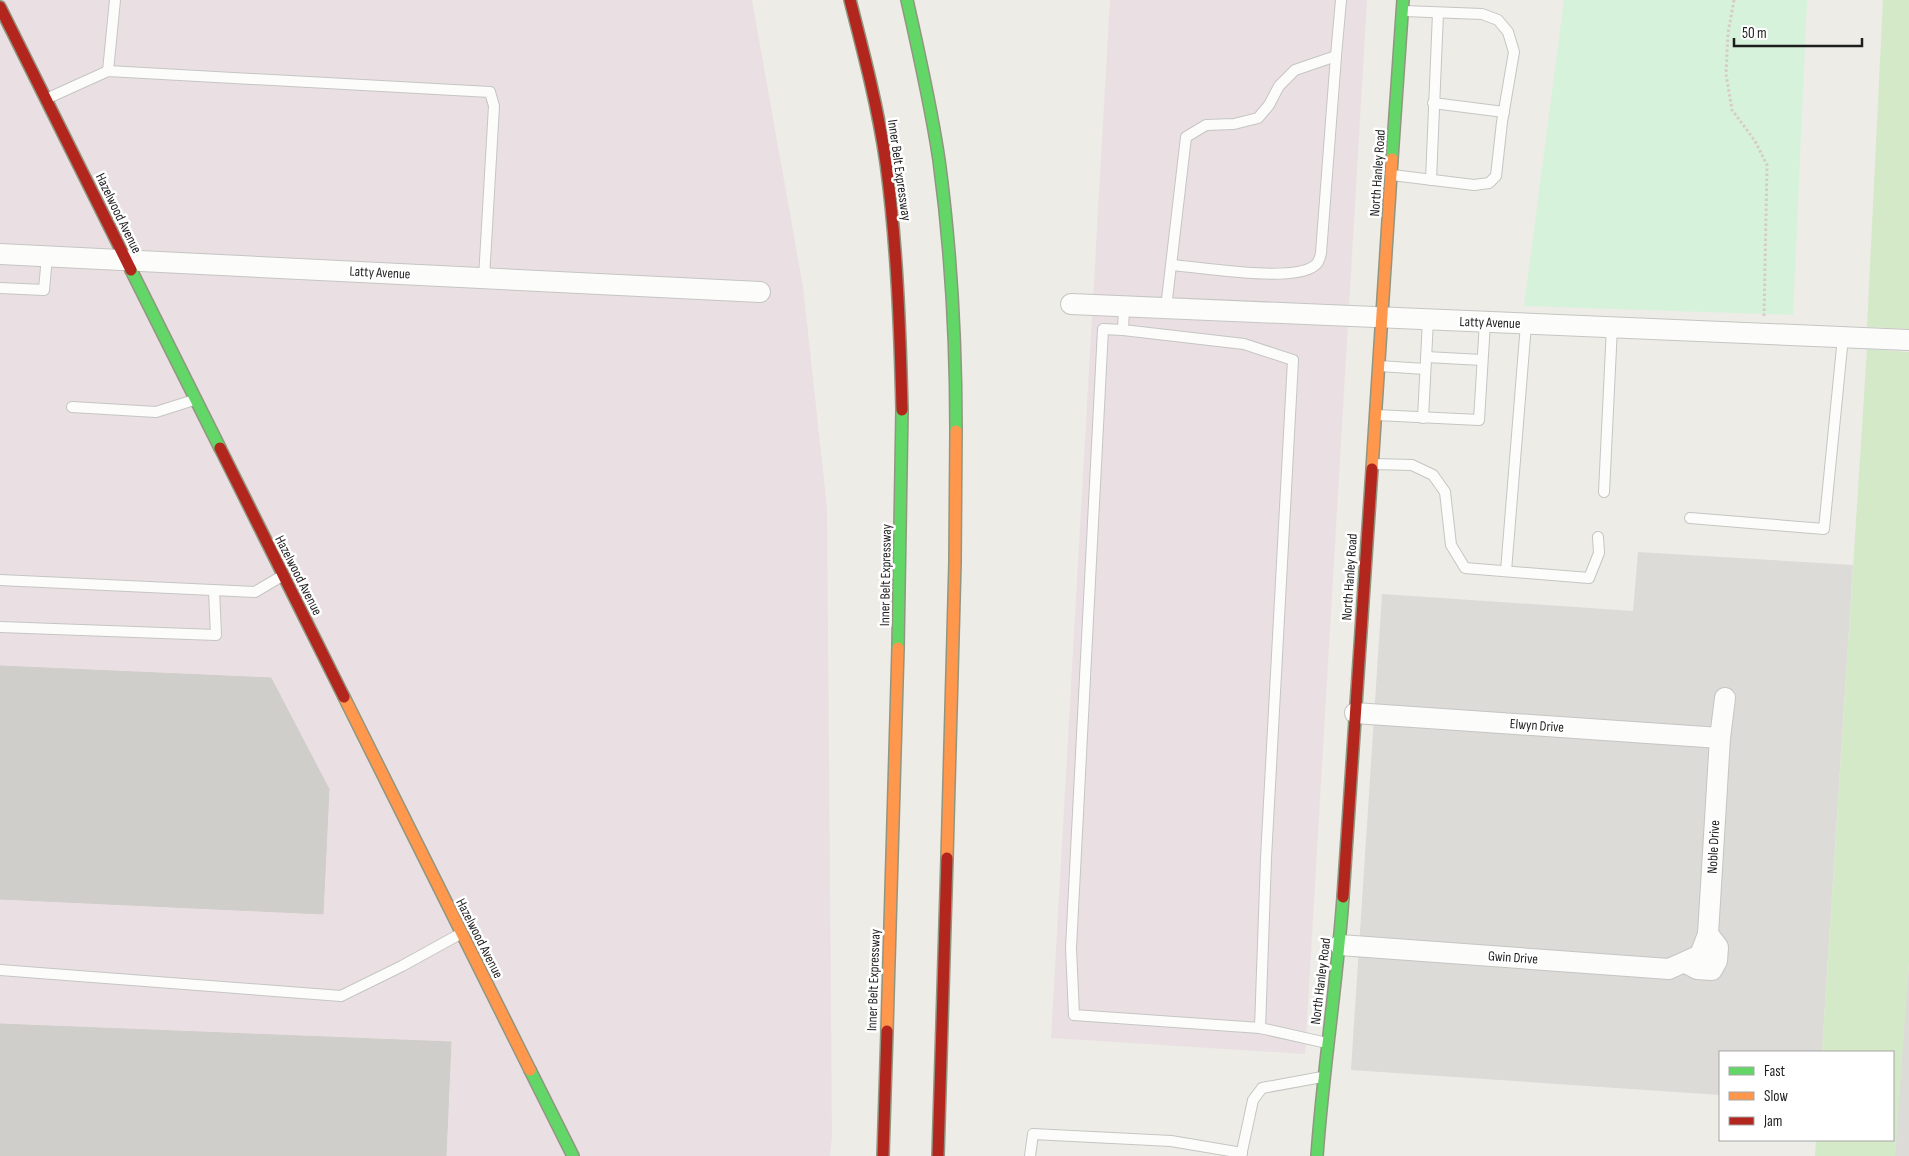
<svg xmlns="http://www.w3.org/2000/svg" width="1909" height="1156" viewBox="0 0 1909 1156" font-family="'Sofia Sans Condensed',sans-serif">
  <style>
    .residential { fill: #dcdbd8 }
    .industrial { fill: #eae0e4 }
    .grass { fill: #d4e9c7 }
    .park { fill: #d6f2db }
    .building { fill: #cfceca; stroke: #d0cec9 }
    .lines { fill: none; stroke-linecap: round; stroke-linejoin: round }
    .lane-casing { stroke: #c5c5c3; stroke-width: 12 }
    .street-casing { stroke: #c5c5c3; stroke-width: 22 }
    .fast-casing { stroke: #919680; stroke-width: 14 }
    .slow-casing { stroke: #919680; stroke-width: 14 }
    .jam-casing { stroke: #919680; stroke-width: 14 }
    .path { stroke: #d6cbc7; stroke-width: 3; stroke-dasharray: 2.5 2.5; stroke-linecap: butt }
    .lane { stroke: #fcfcfb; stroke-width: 10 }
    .street { stroke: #fcfcfb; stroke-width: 20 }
    .fast { stroke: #63d668; stroke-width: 11 }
    .slow { stroke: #ff974d; stroke-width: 11 }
    .jam { stroke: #b3261e; stroke-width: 11 }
    .labels { text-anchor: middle; stroke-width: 5; stroke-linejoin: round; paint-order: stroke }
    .street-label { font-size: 14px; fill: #1e1e1e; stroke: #fff }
  </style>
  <rect width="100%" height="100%" fill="#edece7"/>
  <g class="residential">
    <path d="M1638,552L1853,565L1822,1052H1720V1095L1351,1070L1382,594L1633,611Z"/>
    <path d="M1909,963V1156H1895L1900,1077Z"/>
  </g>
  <g class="industrial">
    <path d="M0,0H752L803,287L827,507L832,1136L830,1156H0Z"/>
    <path d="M1110,0H1367L1305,1054L1051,1038Z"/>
  </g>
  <g class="grass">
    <path d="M1883,0H1909V329L1867,327Z"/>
    <path d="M1867,349L1909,352V963L1895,1156H1815L1816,1140H1893V1052H1822Z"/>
  </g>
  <path class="park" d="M1564,0H1807L1793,315L1524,306Z"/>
  <g class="building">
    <path d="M0,666L271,678L329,789L323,914L0,899Z"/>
    <path d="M0,1024L451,1042L446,1156H0Z"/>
  </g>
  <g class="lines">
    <defs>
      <g id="lane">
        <path d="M108,71L115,0"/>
        <path d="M46,99L108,71L490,92L494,106L484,278"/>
        <path d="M1433,103L1504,112"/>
        <path d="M1392,175L1474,185L1489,183L1496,176L1502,122L1514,52L1508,32L1498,20L1482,14L1404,11"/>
        <path d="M1431,180L1438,13"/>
        <path d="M1171,265C1201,267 1292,283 1314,266C1318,264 1320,258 1321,253L1336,56"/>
        <path d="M0,288L44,290L47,256"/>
        <path d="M1124,307L1123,330L1244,344L1293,360L1266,858L1260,1028L1327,1043"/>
        <path d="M1166,308L1186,137L1206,125L1234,124L1258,118L1269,105L1279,86L1295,70L1336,56L1341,0"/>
        <path d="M1123,330L1103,329L1071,948L1074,1015L1260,1028"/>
        <path d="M1426,357L1482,360"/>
        <path d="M1379,366L1425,369"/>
        <path d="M72,407L156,412L194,400"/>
        <path d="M1376,415L1479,420L1485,322"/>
        <path d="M1423,418L1428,320"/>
        <path d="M1373,464L1412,465L1433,475L1445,492L1451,545L1465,568L1589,578L1599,553L1598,537"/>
        <path d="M1604,492L1612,327"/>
        <path d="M1690,518L1824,529L1843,337"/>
        <path d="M1506,571L1526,324"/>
        <path d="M0,580L255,592L282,576"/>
        <path d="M0,627L216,635L214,590"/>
        <path d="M0,970L341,996L402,966L460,934"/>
        <path d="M1030,1156L1033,1134L1171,1141L1242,1153"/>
        <path d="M1241,1156L1253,1100L1262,1088L1322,1077"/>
      </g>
      <g id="street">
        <path d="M0,254L760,292"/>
        <path d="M1071,304L1909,340"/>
        <path d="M1355,713L1720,738"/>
        <path d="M1340,945L1669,969L1700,955L1708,934L1720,738L1725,698"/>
        <path d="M1686,963L1697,969L1712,970L1717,961L1718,947L1708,934"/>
      </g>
      <g id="fast">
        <path d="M907,0C919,53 931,106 939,160C951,249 956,341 956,431"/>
        <path d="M1392,159L1403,0"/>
        <path d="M131,270L220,448"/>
        <path d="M898,648L902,410"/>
        <path d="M530,1070L573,1156"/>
        <path d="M1317,1156C1323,1069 1337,984 1343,897"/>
      </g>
      <g id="slow">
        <path d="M1372,469L1392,159"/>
        <path d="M344,697L530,1070"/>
        <path d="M947,858L955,562L956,431"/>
        <path d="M887,1031L898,648"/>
      </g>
      <g id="jam">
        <path d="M850,0C864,54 878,108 886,163C897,245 900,328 902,410"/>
        <path d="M0,7L131,270"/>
        <path d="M220,448L344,697"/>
        <path d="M1343,897L1372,469"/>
        <path d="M883,1156L887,1031"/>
        <path d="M938,1156L947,858"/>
      </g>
    </defs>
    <use href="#lane" class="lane-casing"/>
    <use href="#street" class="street-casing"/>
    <use href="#fast" class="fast-casing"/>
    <use href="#slow" class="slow-casing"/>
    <use href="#jam" class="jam-casing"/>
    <path class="path" d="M1734,0L1728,33L1726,74L1732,110L1755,141L1767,165L1764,318"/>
    <use href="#lane" class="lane"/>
    <use href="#street" class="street"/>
    <use href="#fast" class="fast"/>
    <use href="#slow" class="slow"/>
    <use href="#jam" class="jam"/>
  </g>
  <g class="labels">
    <g class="street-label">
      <text transform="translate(900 170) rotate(82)" y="5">Inner Belt Expressway</text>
      <text transform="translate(1377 173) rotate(-86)" y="5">North Hanley Road</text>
      <text transform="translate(119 213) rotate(64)" y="5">Hazelwood Avenue</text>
      <text transform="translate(380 272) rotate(3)" y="5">Latty Avenue</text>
      <text transform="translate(1490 322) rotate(2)" y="5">Latty Avenue</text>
      <text transform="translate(299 575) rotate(63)" y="5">Hazelwood Avenue</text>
      <text transform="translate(885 575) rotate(-89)" y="5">Inner Belt Expressway</text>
      <text transform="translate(1349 577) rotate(-86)" y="5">North Hanley Road</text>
      <text transform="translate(1537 725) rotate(4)" y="5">Elwyn Drive</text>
      <text transform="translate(1713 847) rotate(-87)" y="5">Noble Drive</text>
      <text transform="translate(480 938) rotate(63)" y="5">Hazelwood Avenue</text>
      <text transform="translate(1513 957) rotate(4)" y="5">Gwin Drive</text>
      <text transform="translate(873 980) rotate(-88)" y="5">Inner Belt Expressway</text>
      <text transform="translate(1320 981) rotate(-83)" y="5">North Hanley Road</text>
    </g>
  </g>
  <rect x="1719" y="1051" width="175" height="90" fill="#ffffff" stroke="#a5a5a5"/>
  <rect x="1729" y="1067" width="25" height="8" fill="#63d668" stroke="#a5a5a5"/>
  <text x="1764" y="1076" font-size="15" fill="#1e1e1e">Fast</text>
  <rect x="1729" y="1092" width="25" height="8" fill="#ff974d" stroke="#a5a5a5"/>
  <text x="1764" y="1101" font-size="15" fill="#1e1e1e">Slow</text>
  <rect x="1729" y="1117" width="25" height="8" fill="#b3261e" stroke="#a5a5a5"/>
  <text x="1764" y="1126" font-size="15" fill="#1e1e1e">Jam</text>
  <path d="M1734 38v8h128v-8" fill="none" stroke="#1e1e1e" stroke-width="2.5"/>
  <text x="1742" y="38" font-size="15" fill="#1e1e1e" stroke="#ffffff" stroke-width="4" paint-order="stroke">50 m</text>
</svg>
